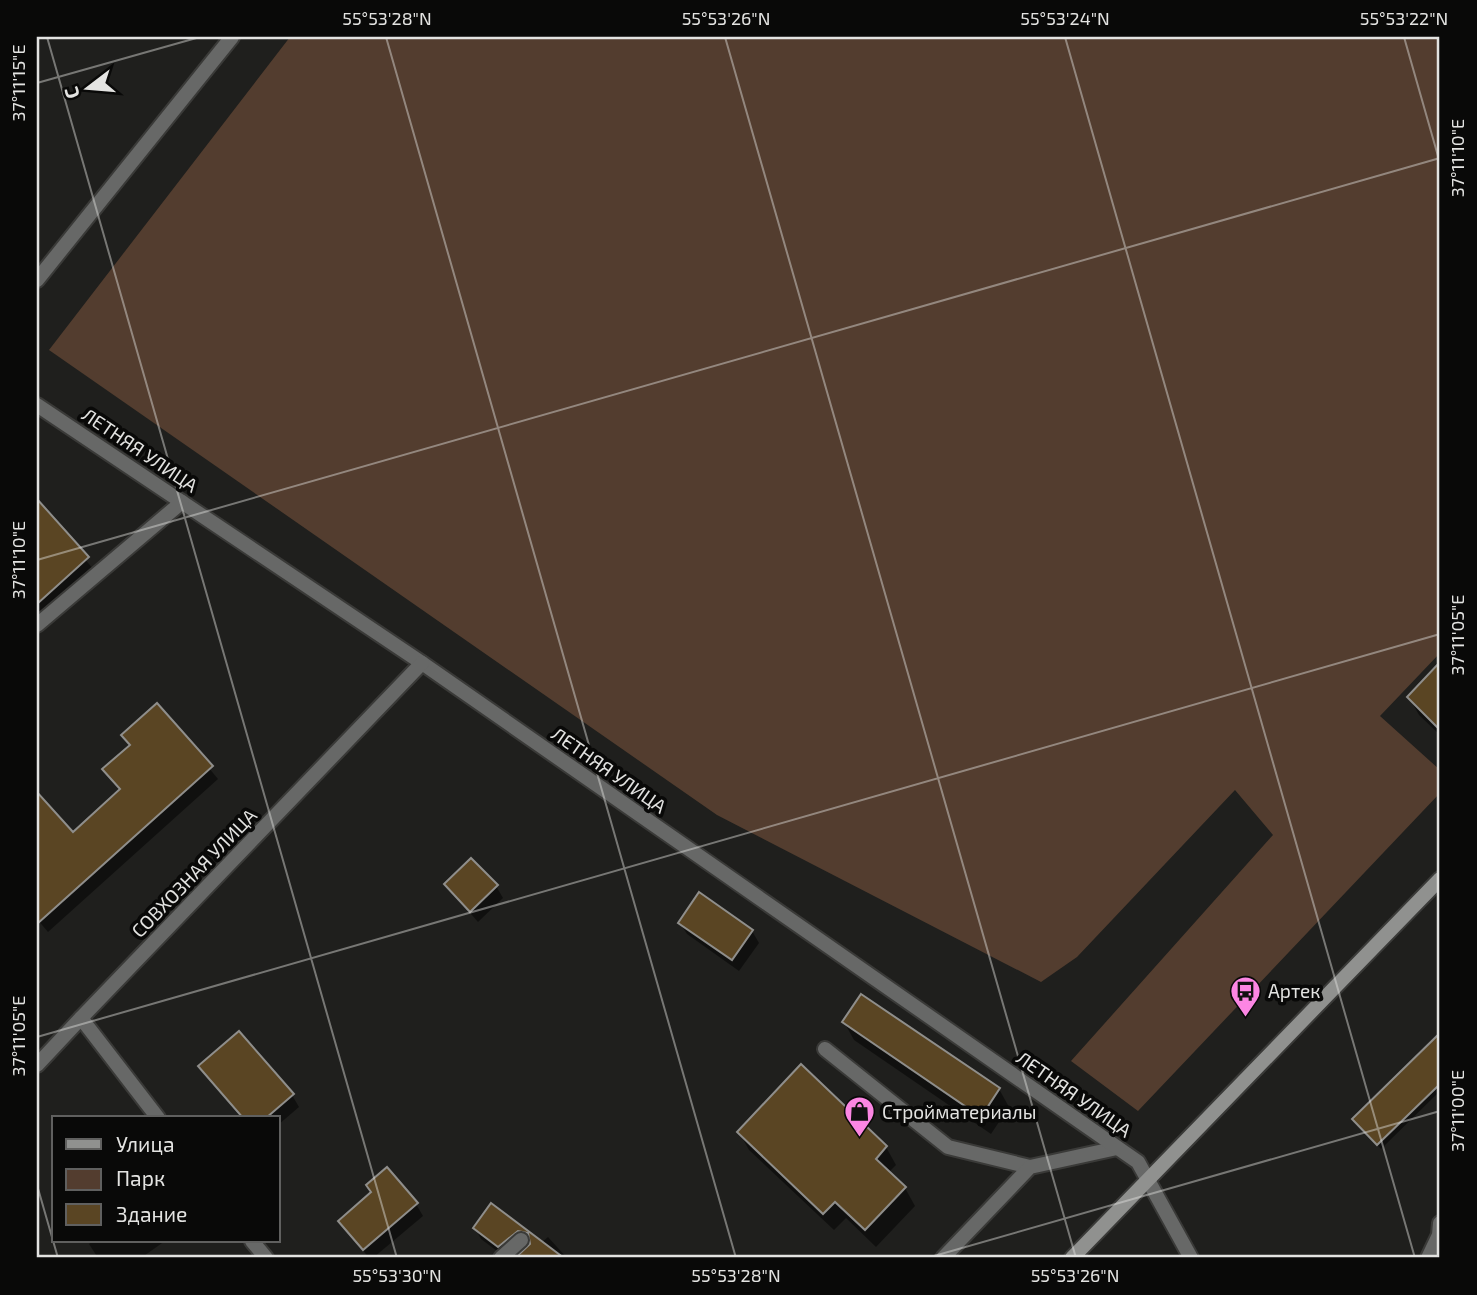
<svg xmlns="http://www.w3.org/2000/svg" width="1477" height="1295" viewBox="0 0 1477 1295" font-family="'Exo 2',sans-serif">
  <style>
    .green { fill: #533d2f }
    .shadow { fill: #0007 }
    .building { fill: #5a4523; stroke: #8f8e8b; stroke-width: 2 }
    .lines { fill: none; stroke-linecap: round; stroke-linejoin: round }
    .lane-casing { stroke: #3a3a38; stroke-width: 18 }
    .street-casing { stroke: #3a3a38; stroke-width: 18 }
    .secondary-casing { stroke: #3a3a38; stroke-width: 18 }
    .lane { stroke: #676867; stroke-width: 14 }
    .street { stroke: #676867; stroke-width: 14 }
    .secondary { stroke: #90918f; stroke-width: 14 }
    .ticks { fill: none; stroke: #e3e3e1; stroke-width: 2; stroke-opacity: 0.45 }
    .labels { text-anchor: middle; stroke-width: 7; stroke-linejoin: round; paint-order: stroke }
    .street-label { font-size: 19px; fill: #e3e3e1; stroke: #090908 }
    .poi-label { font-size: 19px; fill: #e3e3e1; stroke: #090908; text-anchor: start }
    .neatline { fill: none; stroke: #e3e3e1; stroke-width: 2.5 }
    .ticks-label { font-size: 18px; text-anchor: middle; fill: #e3e3e1 }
  </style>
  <rect width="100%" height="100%" fill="#1f1f1d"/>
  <path class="green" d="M290,37H1440V653L1380,716L1440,770V793L1138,1111L1071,1061L1273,835L1235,790L1077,957L1041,982L717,815L49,350Z"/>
  <g class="shadow">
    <path d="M37,502L94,570L43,616L37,608Z"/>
    <path d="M1440,664V735L1419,715L1409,697Z"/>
    <path d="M157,705L218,779L48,932L37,919V815L47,806L72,835L121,792L104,769L130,747L123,735Z"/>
    <path d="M446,885L496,886L503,898L478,922Z"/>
    <path d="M680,923L752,931L759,943L739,971L687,934Z"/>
    <path d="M862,996L999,1089L1009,1107L991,1134L854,1040L844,1022Z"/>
    <path d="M1440,1036V1091L1381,1149L1354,1120Z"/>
    <path d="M200,1067L292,1095L299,1107L278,1125V1118H241Z"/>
    <path d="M801,1067L886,1147L896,1165L888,1173L905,1188L915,1206L876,1247L846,1218L834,1230L749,1150L739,1132Z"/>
    <path d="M416,1204L423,1216L373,1258H369L340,1221Z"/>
    <path d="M491,1206L541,1243L548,1237L567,1258H518L533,1243L526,1241L505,1257L481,1239L475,1228Z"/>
    <path d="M93,1241H165L141,1258H98L89,1244Z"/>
  </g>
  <g class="building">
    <path d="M37,499L89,557L37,604Z"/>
    <path d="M1440,662V730L1407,697Z"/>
    <path d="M157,703L213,766L37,924V792L73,832L120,789L102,769L130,745L121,735Z"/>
    <path d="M471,858L498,885L470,912L444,884Z"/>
    <path d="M699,892L753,930L732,960L678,923Z"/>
    <path d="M861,994L1000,1088L981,1117L842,1022Z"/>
    <path d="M239,1031L294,1094L266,1118H243L198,1066Z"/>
    <path d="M1440,1033V1084L1377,1145L1352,1119Z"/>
    <path d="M801,1064L887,1146L876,1159L906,1187L865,1230L835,1202L823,1214L737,1132Z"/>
    <path d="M387,1167L418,1203L363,1250L338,1221L371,1192L366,1185Z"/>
    <path d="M491,1203L564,1258H515L530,1244L528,1233L518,1231L498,1247L473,1228Z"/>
  </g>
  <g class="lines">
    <defs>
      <g id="lane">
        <path d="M37,280L232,37"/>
        <path d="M825,1049L948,1147L1030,1167"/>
        <path d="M37,1065L81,1018"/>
        <path d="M501,1258L521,1240"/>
        <path d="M943,1258L1030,1167L1117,1148"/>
        <path d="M1428,1258L1439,1235L1440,1223"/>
      </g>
      <g id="street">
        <path d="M37,405L422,663L1138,1162L1191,1258"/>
        <path d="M37,625L182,502"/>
        <path d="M158,1118L81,1018L422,663"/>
        <path d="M252,1241L266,1258"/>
      </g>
      <path id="secondary" d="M1072,1258L1440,879"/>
    </defs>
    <use href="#lane" class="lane-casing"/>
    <use href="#street" class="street-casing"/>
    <use href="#secondary" class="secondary-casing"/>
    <use href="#lane" class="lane"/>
    <use href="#street" class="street"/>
    <use href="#secondary" class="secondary"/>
  </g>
  <path class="ticks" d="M47,37L397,1258M386,37L736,1258M725,37L1076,1258M1065,37L1415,1258M1404,37L1440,163M37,83L200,37M37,560L1440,158M37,1037L1440,634M37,1185L58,1258M927,1258L1440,1111"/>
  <defs>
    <symbol id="bus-pin" viewBox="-11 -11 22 30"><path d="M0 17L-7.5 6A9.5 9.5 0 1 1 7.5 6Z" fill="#fc86e3" stroke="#090908"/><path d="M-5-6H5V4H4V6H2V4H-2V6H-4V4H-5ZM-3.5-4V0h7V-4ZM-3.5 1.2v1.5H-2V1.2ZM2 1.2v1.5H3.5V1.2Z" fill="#111"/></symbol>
    <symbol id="shop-pin" viewBox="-11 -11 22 30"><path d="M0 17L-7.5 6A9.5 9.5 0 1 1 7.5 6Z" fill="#fc86e3" stroke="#090908"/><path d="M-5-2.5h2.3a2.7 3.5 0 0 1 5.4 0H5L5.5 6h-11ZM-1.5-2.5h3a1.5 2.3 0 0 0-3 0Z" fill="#111"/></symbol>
  </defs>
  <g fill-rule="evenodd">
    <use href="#bus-pin" x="1228" y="974" width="35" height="47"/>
    <use href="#shop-pin" x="842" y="1094" width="35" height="47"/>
  </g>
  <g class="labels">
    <g class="street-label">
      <text transform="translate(140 450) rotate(34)" y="7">ЛЕТНЯЯ УЛИЦА</text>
      <text transform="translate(609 770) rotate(35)" y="7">ЛЕТНЯЯ УЛИЦА</text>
      <text transform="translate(194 873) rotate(-46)" y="7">СОВХОЗНАЯ УЛИЦА</text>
      <text transform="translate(1074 1094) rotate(35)" y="7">ЛЕТНЯЯ УЛИЦА</text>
    </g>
    <g class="poi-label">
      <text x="1268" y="998">Артек</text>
      <text x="882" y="1119">Стройматериалы</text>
    </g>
  </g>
  <rect width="1477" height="1295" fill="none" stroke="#090908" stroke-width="77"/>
  <rect x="52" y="1116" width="228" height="126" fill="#090908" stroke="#60605f" stroke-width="2"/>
  <rect x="66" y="1139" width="35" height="10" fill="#90918f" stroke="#60605f" stroke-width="2"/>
  <text x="116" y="1152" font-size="21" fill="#e3e3e1">Улица</text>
  <rect x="66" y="1169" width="35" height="21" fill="#533d2f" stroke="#60605f" stroke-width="2"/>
  <text x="116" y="1186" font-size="21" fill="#e3e3e1">Парк</text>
  <rect x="66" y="1204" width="35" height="21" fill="#5a4523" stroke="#60605f" stroke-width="2"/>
  <text x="116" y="1222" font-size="21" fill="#e3e3e1">Здание</text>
  <g transform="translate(88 88) rotate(254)" stroke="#090908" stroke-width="5" paint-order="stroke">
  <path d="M0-5L12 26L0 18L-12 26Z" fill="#e3e3e1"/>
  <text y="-10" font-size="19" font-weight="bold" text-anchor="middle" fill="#e3e3e1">С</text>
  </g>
  <rect x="38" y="38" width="1400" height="1218" class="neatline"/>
  <g class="ticks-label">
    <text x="387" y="25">55°53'28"N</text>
    <text x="726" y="25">55°53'26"N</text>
    <text x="1065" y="25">55°53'24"N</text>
    <text x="1404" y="25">55°53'22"N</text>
    <text transform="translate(19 83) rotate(-90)" y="6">37°11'15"E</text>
    <text transform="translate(1458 158) rotate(-90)" y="6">37°11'10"E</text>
    <text transform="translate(19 560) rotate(-90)" y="6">37°11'10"E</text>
    <text transform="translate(1458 635) rotate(-90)" y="6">37°11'05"E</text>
    <text transform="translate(19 1036) rotate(-90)" y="6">37°11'05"E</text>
    <text transform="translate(1458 1111) rotate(-90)" y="6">37°11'00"E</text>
    <text x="397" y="1282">55°53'30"N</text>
    <text x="736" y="1282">55°53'28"N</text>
    <text x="1075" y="1282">55°53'26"N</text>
  </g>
</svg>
